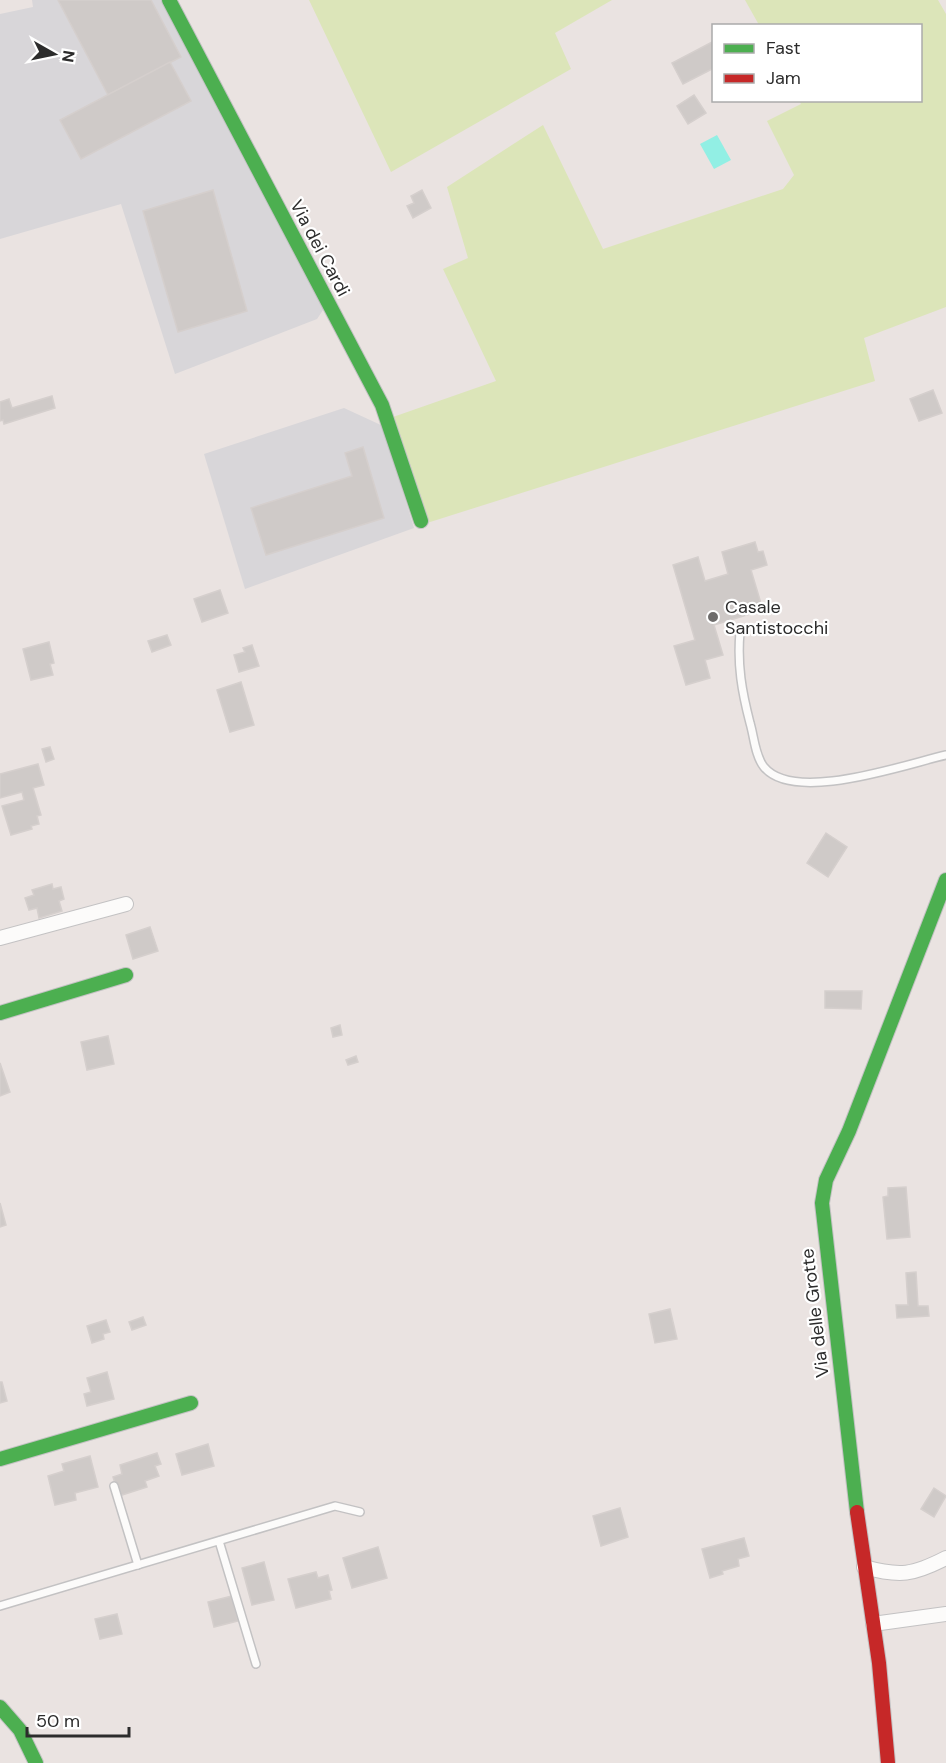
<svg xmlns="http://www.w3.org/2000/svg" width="946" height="1763" viewBox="0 0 946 1763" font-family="'DM Sans',sans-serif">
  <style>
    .industrial { fill: #d8d6d9 }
    .green { fill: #dce5b9 }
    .water { fill: #92efe4 }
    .building { fill: #cfcac8; stroke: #d5cfcd; stroke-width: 1.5 }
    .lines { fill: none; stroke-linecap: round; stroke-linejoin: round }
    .lane-casing { stroke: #c3c2c3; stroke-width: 10 }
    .street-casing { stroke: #c3c2c3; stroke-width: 16 }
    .fast-casing { stroke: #c3c2c3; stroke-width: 16 }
    .jam-casing { stroke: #c3c2c3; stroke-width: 16 }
    .lane { stroke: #fcfbfa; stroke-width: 7 }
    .street { stroke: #fcfbfa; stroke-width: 14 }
    .fast { stroke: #4caf50; stroke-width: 14 }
    .jam { stroke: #c62828; stroke-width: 14 }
    .poi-dot { fill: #6e6c6b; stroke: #fff; stroke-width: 2 }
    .labels { text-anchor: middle; stroke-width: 4.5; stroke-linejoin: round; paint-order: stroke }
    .street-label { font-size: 18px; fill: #2c2c2c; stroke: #fff }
    .poi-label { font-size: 18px; fill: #2c2c2c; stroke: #fff; text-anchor: start }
  </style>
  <rect width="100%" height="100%" fill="#eae3e1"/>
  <g class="industrial">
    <path d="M32,0H165L325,307L317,319L175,374L121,204L0,239V14L33,7Z"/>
    <path d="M344,408L383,426L414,528L245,589L204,454Z"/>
  </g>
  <g class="green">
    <path d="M309,0H612L555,33L571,69L391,172Z"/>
    <path d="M745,0H938L946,14V307L864,338L875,381L427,523L393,417L496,381L443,269L468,258L447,187L543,125L603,249L783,189L794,175L767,121L801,104L799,101L920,100V26L759,25Z"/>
  </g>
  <path class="water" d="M717,135L731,160L714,169L700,144Z"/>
  <g class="building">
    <path d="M58,0H151L181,57L108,95Z"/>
    <path d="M714,41V68L683,84L672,63Z"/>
    <path d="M170,62L191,101L81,159L60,120Z"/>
    <path d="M694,95L706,113L688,124L677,106Z"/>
    <path d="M213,190L247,311L178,332L143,211Z"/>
    <path d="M422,190L431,208L413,218L407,206L414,203L411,196Z"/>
    <path d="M933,390L942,413L919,421L910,399Z"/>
    <path d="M52,396L55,408L4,424L3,420L0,421V402L9,399L12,408Z"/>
    <path d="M363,447L384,518L266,555L251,508L352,476L345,453Z"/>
    <path d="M755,542L758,552L763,551L767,565L751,570L763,610L714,625L723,655L705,660L710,678L686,685L674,646L695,640L673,565L698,557L705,581L728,574L722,552Z"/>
    <path d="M220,590L228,613L202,622L194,599Z"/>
    <path d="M167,635L171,645L152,652L148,641Z"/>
    <path d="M49,642L54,663L50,664L53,675L31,680L23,649Z"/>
    <path d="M252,645L259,666L239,672L234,655L245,652L243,648Z"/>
    <path d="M241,682L254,725L230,732L217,690Z"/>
    <path d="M50,747L54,759L46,762L42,749Z"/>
    <path d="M38,764L44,785L33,788L41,815L37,816L39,824L31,826L32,829L11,835L2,806L24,800L22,792L0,798V774Z"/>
    <path d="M826,833L847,847L828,877L807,863Z"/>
    <path d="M52,884L53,889L61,887L64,899L59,901L62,911L39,918L37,908L29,910L25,898L34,895L32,890Z"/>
    <path d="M150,927L158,951L133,959L126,935Z"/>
    <path d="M825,991H862L861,1009L825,1008Z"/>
    <path d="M340,1025L342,1035L333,1037L331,1028Z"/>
    <path d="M108,1036L114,1064L87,1070L81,1042Z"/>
    <path d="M356,1056L358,1062L348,1065L346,1060Z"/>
    <path d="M0,1063L10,1092L0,1096Z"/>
    <path d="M906,1187L910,1237L887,1239L883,1197L888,1196V1188Z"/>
    <path d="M0,1203L6,1225L0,1227Z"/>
    <path d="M916,1272L918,1306H928L929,1316L897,1318L896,1305H908L906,1273Z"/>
    <path d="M670,1309L677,1339L655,1343L649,1314Z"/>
    <path d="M143,1317L146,1325L132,1330L129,1322Z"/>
    <path d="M106,1320L110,1332L103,1334L104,1339L92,1343L87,1326Z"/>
    <path d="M107,1372L114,1399L87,1406L84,1394L91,1392L87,1378Z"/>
    <path d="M0,1382H2L7,1401L0,1403Z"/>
    <path d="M208,1444L214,1466L182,1475L176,1454Z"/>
    <path d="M157,1453L161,1464L155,1466L159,1476L145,1481L147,1487L119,1496L113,1477L122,1474L120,1465Z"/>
    <path d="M90,1456L98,1487L75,1493L76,1500L55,1505L48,1476L64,1471L62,1464Z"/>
    <path d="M934,1488L946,1496L934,1517L921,1509Z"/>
    <path d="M620,1508L628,1537L601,1546L593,1516Z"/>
    <path d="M744,1538L749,1556L738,1559L739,1566L722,1571L723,1574L710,1578L702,1549Z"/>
    <path d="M378,1547L387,1578L352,1588L343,1558Z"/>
    <path d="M264,1562L274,1600L252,1605L242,1568Z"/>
    <path d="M316,1572L318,1578L328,1575L332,1590L329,1591L331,1599L296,1608L288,1579Z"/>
    <path d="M232,1596L238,1621L214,1627L208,1602Z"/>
    <path d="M117,1614L122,1634L100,1639L95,1619Z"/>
  </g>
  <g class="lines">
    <defs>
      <g id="lane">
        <path d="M740,632C737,665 742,692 750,723C754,736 755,756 764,767C794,804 906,764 946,755"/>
        <path d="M114,1486L138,1565"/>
        <path d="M219,1541L256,1664"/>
        <path d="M0,1606L335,1506L360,1512"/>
      </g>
      <g id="street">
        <path d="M0,938L126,904"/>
        <path d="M864,1567C900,1577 913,1575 946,1558"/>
        <path d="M873,1624L946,1614"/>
      </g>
      <g id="fast">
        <path d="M169,0L382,405L421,521"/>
        <path d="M0,1013L126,975"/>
        <path d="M0,1459L191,1403"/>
        <path d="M857,1512L822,1203L826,1180L849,1131L946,880"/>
        <path d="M0,1707L20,1730L36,1763"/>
      </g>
      <path id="jam" d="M857,1512L879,1663L888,1763"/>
    </defs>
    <use href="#lane" class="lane-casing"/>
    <use href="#street" class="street-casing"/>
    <use href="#fast" class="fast-casing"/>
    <use href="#jam" class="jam-casing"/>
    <use href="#lane" class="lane"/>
    <use href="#street" class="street"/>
    <use href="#fast" class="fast"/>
    <use href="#jam" class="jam"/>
  </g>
  <circle class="poi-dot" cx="713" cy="617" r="6"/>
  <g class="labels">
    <g class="street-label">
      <text transform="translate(320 248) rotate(62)" y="6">Via dei Cardi</text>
      <text transform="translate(815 1313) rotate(-97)" y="6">Via delle Grotte</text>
    </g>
    <g class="poi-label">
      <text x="725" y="613">Casale<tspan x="725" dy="21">Santistocchi</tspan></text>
    </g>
  </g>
  <rect x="712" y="24" width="210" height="78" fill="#ffffff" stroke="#ababab" stroke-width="1.5"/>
  <rect x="724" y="44" width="30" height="9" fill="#4caf50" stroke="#ababab" stroke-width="1.5"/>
  <text x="766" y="54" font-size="18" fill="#2c2c2c">Fast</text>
  <rect x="724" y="74" width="30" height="9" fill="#c62828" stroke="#ababab" stroke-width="1.5"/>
  <text x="766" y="84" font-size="18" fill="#2c2c2c">Jam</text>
  <g transform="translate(54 54) rotate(99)" stroke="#ffffff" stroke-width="4.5" paint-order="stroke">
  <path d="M0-4.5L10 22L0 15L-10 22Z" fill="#2c2c2c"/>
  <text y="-9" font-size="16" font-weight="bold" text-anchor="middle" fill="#2c2c2c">N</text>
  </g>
  <path d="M27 1727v9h102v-9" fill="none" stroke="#2c2c2c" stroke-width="3"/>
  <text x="36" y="1727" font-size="18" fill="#2c2c2c" stroke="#ffffff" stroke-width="4.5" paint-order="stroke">50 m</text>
</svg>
